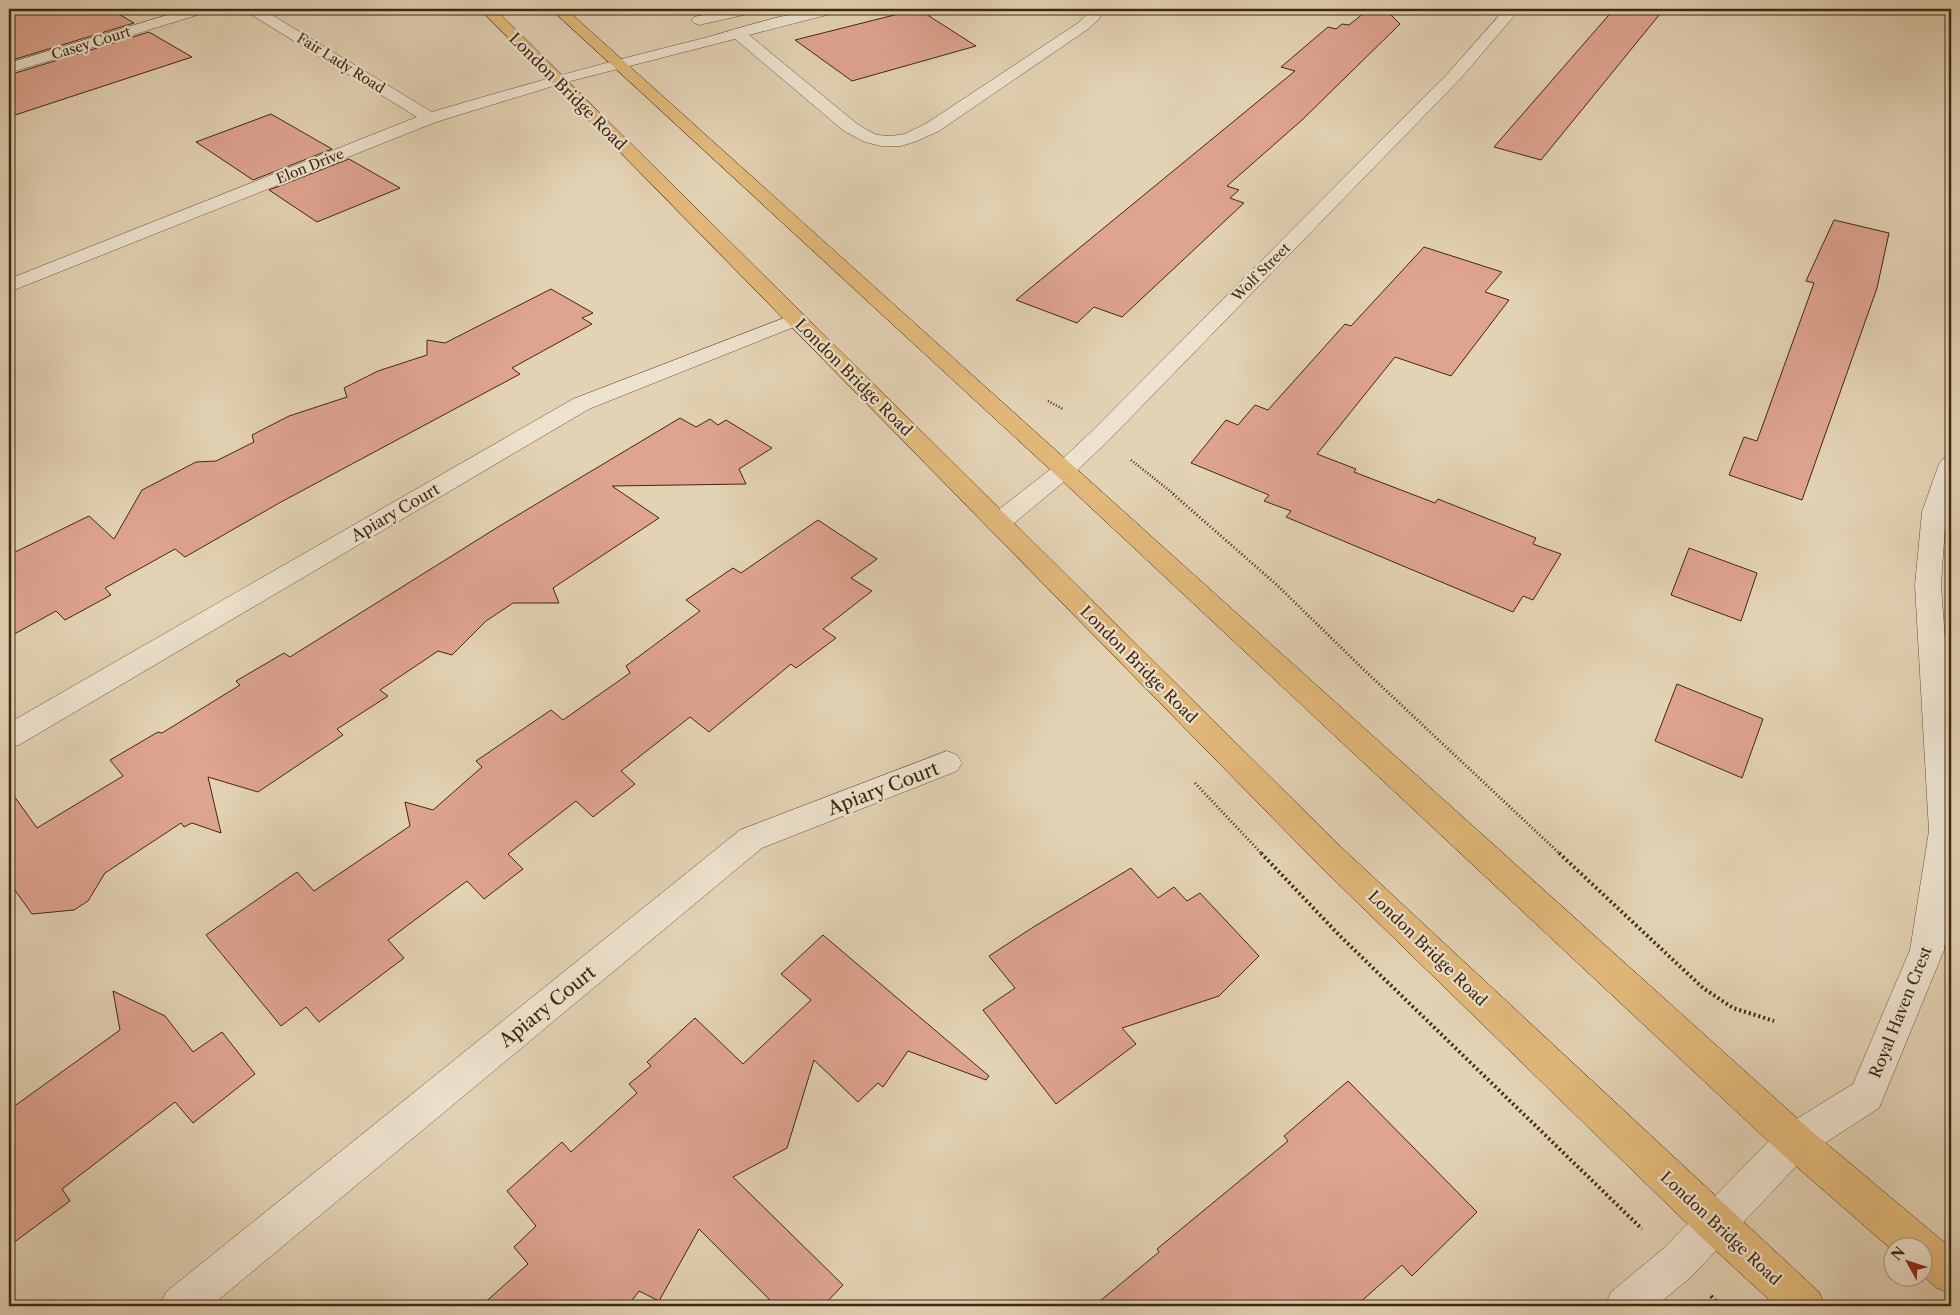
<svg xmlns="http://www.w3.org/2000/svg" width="1960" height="1315" viewBox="0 0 1960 1315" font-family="'Libre Caslon Text',serif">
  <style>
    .building { fill: #dfa490; stroke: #3f2810 }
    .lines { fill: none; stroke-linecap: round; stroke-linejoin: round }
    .minor-casing { stroke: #685239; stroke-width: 1 }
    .major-casing { stroke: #3f2810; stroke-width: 1 }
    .path-far2 { stroke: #3f2810; stroke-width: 2.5; stroke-dasharray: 1 2; stroke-linecap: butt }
    .path-far1 { stroke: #3f2810; stroke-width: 3; stroke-dasharray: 1 2.5; stroke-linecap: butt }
    .path { stroke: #3f2810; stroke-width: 4; stroke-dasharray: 2 3; stroke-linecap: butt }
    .minor { fill: #ede2ce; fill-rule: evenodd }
    .major { fill: #e2b97a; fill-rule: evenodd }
    .labels { text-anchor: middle; stroke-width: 4.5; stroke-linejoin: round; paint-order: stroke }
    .far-street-label { font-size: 14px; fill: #3f2810; stroke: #ede2ce }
    .street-label { font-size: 16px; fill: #3f2810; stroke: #ede2ce }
    .near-street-label { font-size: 19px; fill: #3f2810; stroke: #ede2ce }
  </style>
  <rect width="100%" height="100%" fill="#e3d2b4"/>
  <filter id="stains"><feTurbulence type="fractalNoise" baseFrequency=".004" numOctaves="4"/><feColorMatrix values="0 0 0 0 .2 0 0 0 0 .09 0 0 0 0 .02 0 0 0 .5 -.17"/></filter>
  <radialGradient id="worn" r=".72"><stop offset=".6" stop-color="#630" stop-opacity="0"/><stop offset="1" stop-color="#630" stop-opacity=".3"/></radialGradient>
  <g class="building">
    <path d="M9,9H110L134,23L9,61Z"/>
    <path d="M918,9L976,46L852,81L795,40Z"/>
    <path d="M1369,9H1385L1400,24L1302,120L1227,186L1239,190L1230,198L1244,203L1122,317L1094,307L1077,323L1016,300L1295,71L1281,67L1328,27L1336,29L1342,24L1349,25Z"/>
    <path d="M1614,9H1664L1541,160L1494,147Z"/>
    <path d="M149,32L192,57L9,117V75Z"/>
    <path d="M271,114L332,149L253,180L196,142Z"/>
    <path d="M349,159L400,188L317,222L269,190Z"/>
    <path d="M1834,220L1889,233L1877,288L1802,500L1729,475L1744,437L1757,441L1814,283L1806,281Z"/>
    <path d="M1424,247L1502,272L1485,292L1509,300L1451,376L1395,357L1317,454L1356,469L1354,472L1435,503L1438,499L1536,538L1533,544L1561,554L1533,600L1523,596L1513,612L1286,517L1291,511L1264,501L1269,495L1191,463L1226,420L1238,425L1255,405L1268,410L1345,324L1351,326Z"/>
    <path d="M551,289L593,313L582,318L592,324L512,368L520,374L281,502L185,557L175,549L105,588L111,595L65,620L56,611L9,637V555L89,516L114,539L142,490L196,462L216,461L254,442L252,435L289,416L347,397L344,388L378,371L427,355V340L445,343Z"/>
    <path d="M680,418L696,427L710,419L718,425L726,420L772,448L739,469L746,484L612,486L659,518L553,588L559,603H513L486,621L452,655L438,651L380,690L388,696L337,729L343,735L258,792L208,777L221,833L192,823L184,827L181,823L105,873L88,901L74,910L32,914L9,882V789L37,828L123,776L110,760L158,732L162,733L240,685L236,681L284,653L290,657L498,527Z"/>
    <path d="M818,520L877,559L851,578L872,591L823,629L836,638L796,668L791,664L709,732L690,717L621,771L635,784L593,817L576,801L508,854L523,869L484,899L467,881L388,940L404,958L319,1022L306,1007L281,1026L206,935L297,872L314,891L410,826L405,802L433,810L482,767L476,761L551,710L563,720L630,673L626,666L700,611L686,600L733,568L741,573Z"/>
    <path d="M1689,548L1757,573L1741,621L1671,595Z"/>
    <path d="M1677,684L1763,719L1742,778L1655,741Z"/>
    <path d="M1131,868L1158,898L1174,887L1187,901L1200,893L1259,956L1219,996L1122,1028L1136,1044L1056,1104L983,1010L1015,988L989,956L1035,926Z"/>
    <path d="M823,935L989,1076L986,1080L908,1051L883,1087L878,1083L858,1102L814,1060L787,1148L733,1177L843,1285L823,1306H776L699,1229L659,1301L639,1291L628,1306H481L528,1264L514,1247L536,1226L507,1191L562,1142L571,1152L637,1093L629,1084L651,1066L647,1062L695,1018L743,1064L811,1000L781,974Z"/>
    <path d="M113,991L165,1016L193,1052L222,1032L255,1074L193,1123L175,1102L62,1189L70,1201L9,1246V1110L120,1030Z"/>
    <path d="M1348,1081L1477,1212L1412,1276L1402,1265L1356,1306H1094L1159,1252L1157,1249L1288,1141L1284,1136Z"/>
  </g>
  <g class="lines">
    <defs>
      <g id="minor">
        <path d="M187,9H209L207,12L9,73V63Z"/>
        <path d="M245,9H262L432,112C522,85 612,61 704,38C748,26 794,9 840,9L838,12L749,35L856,123L867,130L877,135L891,136L905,134L927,123L1078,23L1087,14L1090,9H1104L1099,19L1088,29L939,131L917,141L901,146H881L865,142L844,131L735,39L563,83L436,122L9,292V279L417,117L247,12Z"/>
        <path d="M731,9H758L756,12L699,25L694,23L691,20L694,17Z"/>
        <path d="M1505,9H1520L1461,78L1108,441L1072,475L1007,529L998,531L989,529L986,523L989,517L1056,465L1092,431L1449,72Z"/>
        <path d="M797,313L804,315L807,319L804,323L589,409L19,745L9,748V723L573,399Z"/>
        <path d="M1951,456V498L1946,512L1941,585L1951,721V893L1944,950L1879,1108L1808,1154L1691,1277L1656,1306H1605L1611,1292L1663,1249L1782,1128L1853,1084L1910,950L1929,831L1915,585L1922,512L1939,464L1943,459Z"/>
        <path d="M947,751L957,755L962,763L957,771L762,848L211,1306H160L166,1292L740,830Z"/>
      </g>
      <g id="major">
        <path d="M480,9H495L1342,848L1819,1292L1825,1306H1776L1701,1237L1320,866Z"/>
        <path d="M551,9H566L1808,1128L1951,1248V1294L1937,1288L1922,1275V1248H1892V1250L1782,1154L1056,475Z"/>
      </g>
    </defs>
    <use href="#minor" class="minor-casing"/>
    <use href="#major" class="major-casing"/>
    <g class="path-far2">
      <path d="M1048,401L1063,409"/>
      <path d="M1131,460L1175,495"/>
    </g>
    <g class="path-far1">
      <path d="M1173,494L1277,585L1362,668L1560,854"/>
      <path d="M1195,783L1262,854"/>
    </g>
    <g class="path">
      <path d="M1261,853L1340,936L1642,1229"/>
      <path d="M1559,853L1703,988L1733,1008L1774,1021"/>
      <path d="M1711,1296L1720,1306"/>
    </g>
    <use href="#minor" class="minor"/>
    <use href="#major" class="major"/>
  </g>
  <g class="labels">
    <g class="far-street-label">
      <text transform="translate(91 43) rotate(-17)" y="5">Casey Court</text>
      <text transform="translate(341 63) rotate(32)" y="5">Fair Lady Road</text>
      <text transform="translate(310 166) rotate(-22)" y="5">Elon Drive</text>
      <text transform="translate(1261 272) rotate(-45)" y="5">Wolf Street</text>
    </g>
    <g class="street-label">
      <text transform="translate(568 91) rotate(45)" y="6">London Bridge Road</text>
      <text transform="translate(854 377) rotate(45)" y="6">London Bridge Road</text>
      <text transform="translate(395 512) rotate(-30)" y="6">Apiary Court</text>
      <text transform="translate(1139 664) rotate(45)" y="6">London Bridge Road</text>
      <text transform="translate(1428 948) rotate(44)" y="6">London Bridge Road</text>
      <text transform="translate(1900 1012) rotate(-68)" y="6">Royal Haven Crest</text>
      <text transform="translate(1721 1228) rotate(43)" y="6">London Bridge Road</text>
    </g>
    <g class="near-street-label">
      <text transform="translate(883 788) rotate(-21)" y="7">Apiary Court</text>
      <text transform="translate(547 1006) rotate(-39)" y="7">Apiary Court</text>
    </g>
  </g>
  <rect width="1960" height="1315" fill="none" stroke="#e3d2b4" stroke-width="30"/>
  <rect x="10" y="10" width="1940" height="1295" fill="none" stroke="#3f2810" stroke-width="2.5"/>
  <rect x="15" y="15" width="1930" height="1285" fill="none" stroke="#3f2810"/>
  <g transform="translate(1908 1262) rotate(310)"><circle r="24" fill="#ede2ce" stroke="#a79882"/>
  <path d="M0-4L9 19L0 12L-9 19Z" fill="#8f2418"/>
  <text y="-8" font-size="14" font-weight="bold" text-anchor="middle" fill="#3f2810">N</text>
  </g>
  <rect width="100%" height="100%" filter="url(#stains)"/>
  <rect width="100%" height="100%" fill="url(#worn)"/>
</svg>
